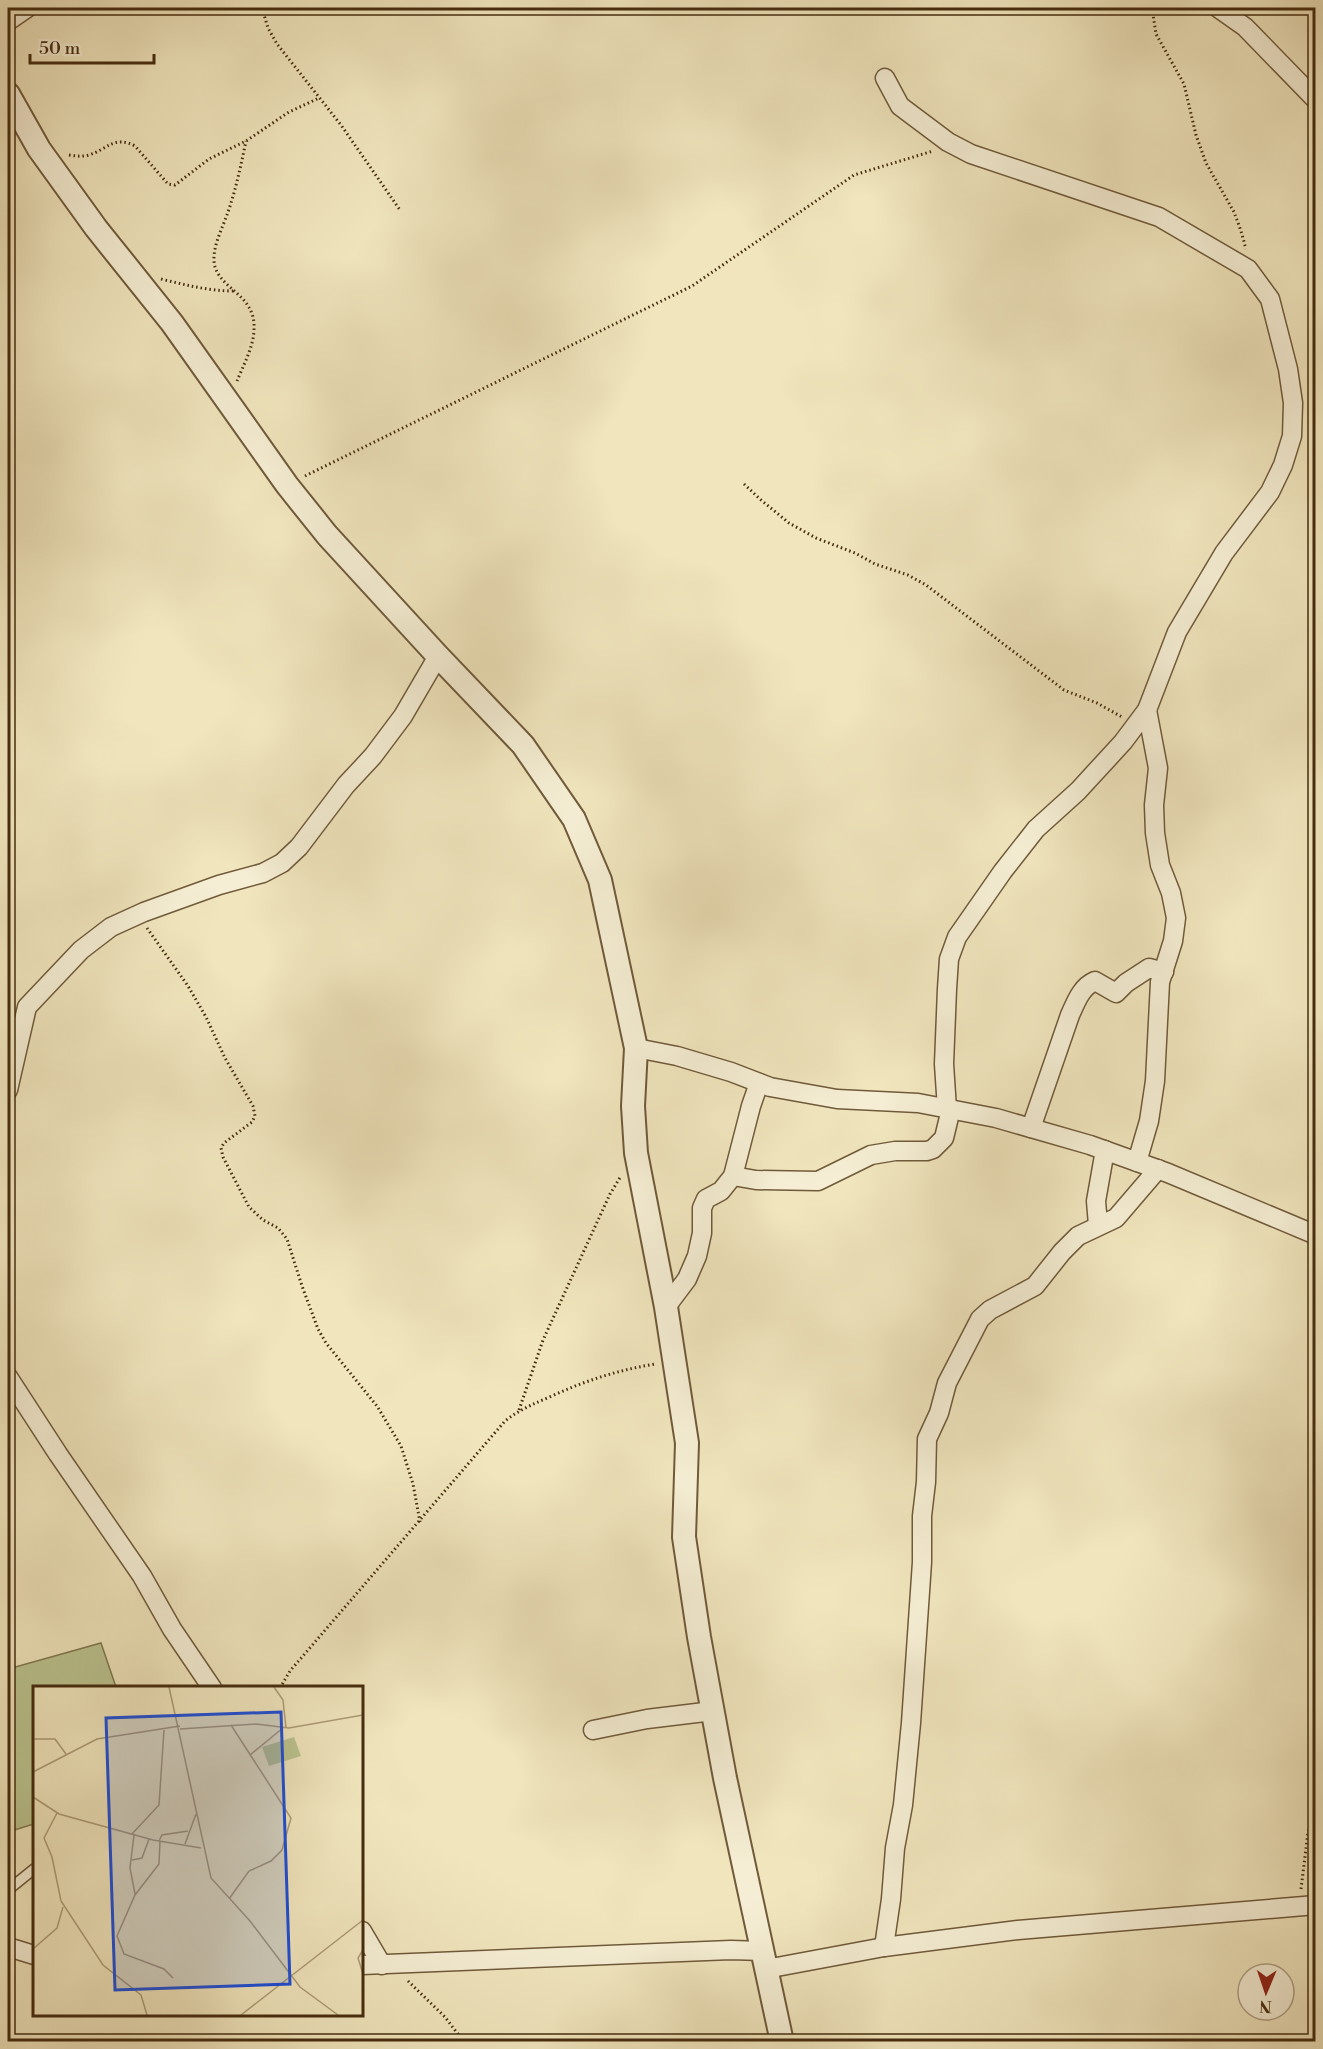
<svg xmlns="http://www.w3.org/2000/svg" width="1323" height="2049" viewBox="0 0 1323 2049" font-family="'Libre Bodoni',serif">
  <style>
    .green { fill: #bbc490; stroke: #807850; stroke-width: 1.5 }
    .lines { fill: none; stroke-linecap: round; stroke-linejoin: round }
    .service-casing { stroke: #705a3a; stroke-width: 12 }
    .minor-casing { stroke: #705a3a; stroke-width: 21 }
    .tertiary-casing { stroke: #705a3a; stroke-width: 26 }
    .path { stroke: #452c0f; stroke-width: 3; stroke-dasharray: 1.5 3; stroke-linecap: butt }
    .service { stroke: #f5eed4; stroke-width: 9 }
    .minor { stroke: #f5eed4; stroke-width: 18 }
    .tertiary { stroke: #f5eed4; stroke-width: 22 }
    .inset-road { fill: none; stroke: #ac9b77; stroke-width: 1.5 }
    .view { fill: #1d4ed8; fill-opacity: 0.15; stroke: #1d4ed8; stroke-width: 3 }
    .inset-edge { fill: none; stroke: #452c0f; stroke-width: 3 }
  </style>
  <rect width="100%" height="100%" fill="#f0e5bd"/>
  <filter id="stains"><feTurbulence type="fractalNoise" baseFrequency=".00333" numOctaves="4"/><feColorMatrix values="0 0 0 0 .2 0 0 0 0 .09 0 0 0 0 .02 0 0 0 .5 -.17"/></filter>
  <radialGradient id="worn" r=".72"><stop offset=".6" stop-color="#630" stop-opacity="0"/><stop offset="1" stop-color="#630" stop-opacity=".3"/></radialGradient>
  <path class="green" d="M101,1643L116,1687L34,1688V1824L8,1832V1669Z"/>
  <g class="lines">
    <defs>
      <path id="service" d="M8,1890L34,1869"/>
      <g id="minor">
        <path d="M1218,8L1245,27L1316,100"/>
        <path d="M8,21L27,8"/>
        <path d="M885,78L900,106L948,142L971,154L1159,217L1248,269L1270,299L1288,369L1293,403L1292,436L1283,465L1270,492L1224,553L1177,632L1147,710L1123,742L1078,791L1036,829L1003,871L957,937L949,959L947,989L944,1064L947,1109"/>
        <path d="M636,1048L677,1056L731,1072L770,1087L837,1099L918,1103L996,1118L1090,1145L1168,1173L1316,1235"/>
        <path d="M8,1090L27,1007L81,950L111,927L144,912L219,885L263,873L282,863L299,847L346,785L373,756L403,716L438,656"/>
        <path d="M1031,1128L1070,1015C1076,1002 1081,987 1095,981L1116,993L1126,983L1149,968L1164,972"/>
        <path d="M1137,1162L1149,1121L1155,1081L1160,982L1173,941L1176,918L1171,893L1160,865L1155,833L1154,805L1158,768L1147,710"/>
        <path d="M733,1176L756,1180L818,1181L871,1155L895,1151H927L933,1149L944,1138L951,1109"/>
        <path d="M1098,1225L1096,1201L1105,1150"/>
        <path d="M666,1307L687,1279L697,1256L702,1233V1208L706,1199L721,1191L733,1176L751,1106L759,1083"/>
        <path d="M8,1377L58,1454L142,1576L172,1629L212,1688"/>
        <path d="M593,1730L647,1719L713,1711"/>
        <path d="M362,1931L382,1965"/>
        <path d="M8,1947L34,1955"/>
        <path d="M884,1947L891,1899L895,1848L903,1805L911,1723L922,1562V1516L926,1482L927,1439L939,1413L947,1383L980,1319L990,1310L1035,1286L1062,1252L1078,1236L1116,1218L1158,1169"/>
        <path d="M362,1965L731,1950L762,1951"/>
        <path d="M766,1969L884,1947L1018,1930L1316,1905"/>
      </g>
      <path id="tertiary" d="M8,94L39,149L96,228L172,323L287,485L327,535L438,656L523,745L574,819L600,880L636,1048L633,1106L636,1153L666,1307L687,1443L684,1537L699,1637L725,1778L782,2042"/>
    </defs>
    <use href="#service" class="service-casing"/>
    <use href="#minor" class="minor-casing"/>
    <use href="#tertiary" class="tertiary-casing"/>
    <g class="path">
      <path d="M262,8L268,28L277,44L341,125L400,210"/>
      <path d="M1152,8L1156,34L1184,84L1196,135L1206,163L1234,212L1241,231L1246,249"/>
      <path d="M69,155C76,156 82,157 89,155C108,149 114,135 135,146L168,184L175,185L209,159L246,141L289,112L319,98"/>
      <path d="M161,279C186,285 208,291 234,291"/>
      <path d="M237,381C243,366 254,346 254,329C256,293 216,289 214,261C213,245 223,227 228,212C236,189 241,165 246,141"/>
      <path d="M305,476L692,286L854,175L933,151"/>
      <path d="M744,484L761,500L789,523L816,538L855,553L875,564L908,575L926,585L1064,690L1097,703L1122,717"/>
      <path d="M147,928L188,986L206,1017L225,1058L253,1106L255,1116L252,1122L224,1143L221,1148L223,1157L249,1207L263,1220L278,1228L287,1239L302,1286L318,1329L326,1343L377,1406L401,1446L413,1484L420,1522"/>
      <path d="M519,1410L543,1340L610,1194L621,1176"/>
      <path d="M280,1688L290,1671L505,1421C520,1409 536,1403 554,1395C587,1380 619,1370 655,1364"/>
      <path d="M1301,1889L1308,1832L1316,1811"/>
      <path d="M408,1981L445,2017L464,2042"/>
    </g>
    <use href="#service" class="service"/>
    <use href="#minor" class="minor"/>
    <use href="#tertiary" class="tertiary"/>
  </g>
  <g transform="translate(33 1686)">
    <rect width="330" height="330" fill="#f0e5bd"/>
    <path d="M261,51L268,70L236,80L229,61Z" fill="#bbc490"/>
    <path class="inset-road" d="M136,1L178,192L217,235L267,301L305,329M241,1L250,14L253,42M147,43L223,38L256,42L330,29M0,53H22L33,68M217,69L251,41M0,86L64,53L147,40M0,111L26,128L120,154L168,162M24,127L11,152L19,171L28,215L70,279L108,309L114,329M99,148L126,119L131,44M101,149L97,182L102,208M126,155L129,149L155,145M127,155L126,178L102,209L84,250L91,268L131,283L140,292M152,158L163,128M99,174L109,172L116,153M196,213L216,185L238,175L249,164L258,132L198,39M0,263L24,242L30,221M330,264L325,272L330,288M208,329L330,234"/>
    <path class="view" d="M248,26L257,298L82,304L73,32Z"/>
    <rect width="330" height="330" class="inset-edge"/>
  </g>
  <rect width="1323" height="2049" fill="none" stroke="#f0e5bd" stroke-width="30"/>
  <rect x="9" y="9" width="1305" height="2031" fill="none" stroke="#452c0f" stroke-width="3"/>
  <rect x="15" y="15" width="1293" height="2019" fill="none" stroke="#452c0f" stroke-width="1.5"/>
  <g transform="translate(1266 1992) rotate(182)"><circle r="28" fill="#f5eed4" stroke="#afa085" stroke-width="1.5"/>
  <path d="M0-4.5L10 22L0 15L-10 22Z" fill="#8f2418"/>
  <text y="-9" font-size="16" font-weight="bold" text-anchor="middle" fill="#452c0f">N</text>
  </g>
  <path d="M30 54v9h124v-9" fill="none" stroke="#452c0f" stroke-width="3"/>
  <text x="39" y="54" font-size="18" fill="#452c0f" stroke="#f5eed4" stroke-width="4.5" paint-order="stroke">50 m</text>
  <rect width="100%" height="100%" filter="url(#stains)"/>
  <rect width="100%" height="100%" fill="url(#worn)"/>
</svg>
